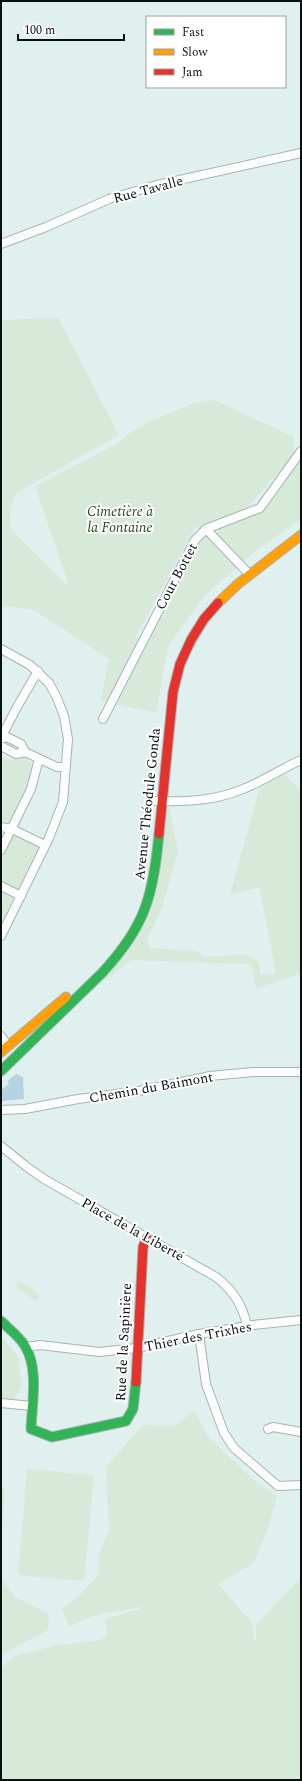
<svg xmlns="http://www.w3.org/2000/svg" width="302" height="1781" viewBox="0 0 302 1781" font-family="Spectral,serif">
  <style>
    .green { fill: #d7ead9 }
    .water { fill: #b5d3e1 }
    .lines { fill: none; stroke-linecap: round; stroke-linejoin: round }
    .street-casing { stroke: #a7b4b2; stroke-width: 10 }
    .fast-casing { stroke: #a7b4b2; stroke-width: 11 }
    .slow-casing { stroke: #a7b4b2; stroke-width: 11 }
    .jam-casing { stroke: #a7b4b2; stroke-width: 11 }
    .street { stroke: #fafdfc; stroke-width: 8 }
    .fast { stroke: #30b455; stroke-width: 9 }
    .slow { stroke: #ff9f0a; stroke-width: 9 }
    .jam { stroke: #e5322d; stroke-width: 9 }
    .labels { text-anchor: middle; stroke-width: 4; stroke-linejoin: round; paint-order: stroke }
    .street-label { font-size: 14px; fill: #071110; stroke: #fff }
    .park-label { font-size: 14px; font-style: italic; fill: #29471b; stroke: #fff }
  </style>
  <rect width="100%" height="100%" fill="#e0f0ee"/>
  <g class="green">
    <path d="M58,318L119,435L16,493C10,506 8,517 12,531L67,585L68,583L35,486L115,445L128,434L149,422L194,403L214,400L294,437L293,455L248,507L199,530L198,527H195L136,637L146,642L170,603L190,555L200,540L218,532L219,528L260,508L301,451V519L253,553L205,595L168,646L156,713L101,701L109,659L32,609L1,606V320Z"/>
    <path d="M1,757L11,761L13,758L24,757L34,765L27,791L14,822L1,821Z"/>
    <path d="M281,769L301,792V974L256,988L251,964L131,960L105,981V975L145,922L164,818L169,806L178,852L160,914L147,938L150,948L197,951L204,957L246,954L259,962L260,975L276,974L259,887L230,895L262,779Z"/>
    <path d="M12,834L37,846L39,849L20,888L17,891L1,882V854Z"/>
    <path d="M1,888L14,896L1,923Z"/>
    <path d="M20,1282C26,1283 36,1290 39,1296L38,1299L34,1300L18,1288L17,1284Z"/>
    <path d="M1,1336L18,1356L22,1385L13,1402L1,1399Z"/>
    <path d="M194,1410L209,1438L253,1479L277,1496L269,1525L254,1563L218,1584L252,1623L254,1639L256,1640V1624L301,1578V1780H1V1670L4,1665L15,1656L53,1646L101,1640L107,1634L105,1619L149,1606L100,1614L69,1626L62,1608L79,1596L99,1574V1554L109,1530L106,1467L143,1425L176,1426Z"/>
    <path d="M27,1469L94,1475L84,1581L18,1575Z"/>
    <path d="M5,1489L1,1548V1490Z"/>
    <path d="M1,1579L15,1597L49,1614L48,1630L1,1655Z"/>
  </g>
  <path class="water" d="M16,1074L23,1077L24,1099L1,1101V1090L9,1084L7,1081Z"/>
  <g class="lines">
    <defs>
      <g id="street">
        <path d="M1,244L46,227L109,199L157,185L301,153"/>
        <path d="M206,529L250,575"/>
        <path d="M1,649L30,665L49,683L57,698L64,716L68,739L63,802L49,838L1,936"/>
        <path d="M103,719L195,540L206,529L260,508L301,451"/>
        <path d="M1,738L17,707L38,671"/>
        <path d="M1,739L7,737L21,744L25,752"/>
        <path d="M1,746L16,754L25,752L57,767H65"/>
        <path d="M155,801C186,802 214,801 243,789C263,781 281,769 301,760"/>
        <path d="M1,827L12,829L45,845"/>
        <path d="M1,850L31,789L39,759"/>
        <path d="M1,886L21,896"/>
        <path d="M1,1036L6,1043"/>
        <path d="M1,1110L25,1109L78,1099L139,1091L210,1076L253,1072H301"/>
        <path d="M1,1146L27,1167L44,1179L216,1277C233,1290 243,1305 247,1326"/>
        <path d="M199,1334L206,1384L224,1433L234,1448L278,1486L301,1485"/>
        <path d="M26,1347L40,1345L99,1352L137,1348L199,1334L253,1325L301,1320"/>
        <path d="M1,1403L32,1406"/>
        <path d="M268,1429L273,1427L301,1432"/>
      </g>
      <g id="fast">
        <path d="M1,1071L101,974C145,927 153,897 159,834"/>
        <path d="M1,1321C9,1329 19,1336 25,1346C39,1369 32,1403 31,1429L52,1437L126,1421L133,1409L136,1382"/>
      </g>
      <g id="slow">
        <path d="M218,603L238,584L301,535"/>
        <path d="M1,1052L66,997"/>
      </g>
      <g id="jam">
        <path d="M159,834L173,692L180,664L191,640L204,619L218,603"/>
        <path d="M136,1382L143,1247L147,1237"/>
      </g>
    </defs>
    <use href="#street" class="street-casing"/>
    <use href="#fast" class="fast-casing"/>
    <use href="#slow" class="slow-casing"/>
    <use href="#jam" class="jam-casing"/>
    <use href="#street" class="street"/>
    <use href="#fast" class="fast"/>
    <use href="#slow" class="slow"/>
    <use href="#jam" class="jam"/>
  </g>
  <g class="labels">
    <g class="street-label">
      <text transform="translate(148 189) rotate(-15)" y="5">Rue Tavalle</text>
      <text transform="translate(176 576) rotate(-62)" y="5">Cour Bottet</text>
      <text transform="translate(147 804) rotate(-84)" y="5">Avenue Théodule Gonda</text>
      <text transform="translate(151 1087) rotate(-10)" y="5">Chemin du Baimont</text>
      <text transform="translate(133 1229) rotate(29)" y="5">Place de la Liberté</text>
      <text transform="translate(198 1336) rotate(-11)" y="5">Thier des Trixhes</text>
      <text transform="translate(123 1342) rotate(-87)" y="5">Rue de la Sapinière</text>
    </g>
    <g class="park-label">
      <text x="120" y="516">Cimetière à<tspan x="120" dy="16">la Fontaine</tspan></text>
    </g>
  </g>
  <rect width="302" height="1781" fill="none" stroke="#071110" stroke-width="4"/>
  <rect x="146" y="16" width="140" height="72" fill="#ffffff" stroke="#9ca09f"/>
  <rect x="154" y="29" width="20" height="6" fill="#30b455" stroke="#9ca09f"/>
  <text x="182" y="36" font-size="12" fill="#071110">Fast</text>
  <rect x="154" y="49" width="20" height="6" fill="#ff9f0a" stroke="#9ca09f"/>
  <text x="182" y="56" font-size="12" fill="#071110">Slow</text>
  <rect x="154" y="69" width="20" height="6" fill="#e5322d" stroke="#9ca09f"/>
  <text x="182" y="76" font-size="12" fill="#071110">Jam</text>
  <path d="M18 34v6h106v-6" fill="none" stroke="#071110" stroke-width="2"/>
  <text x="24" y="34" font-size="12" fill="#071110" stroke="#ffffff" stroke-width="3" paint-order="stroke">100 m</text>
</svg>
